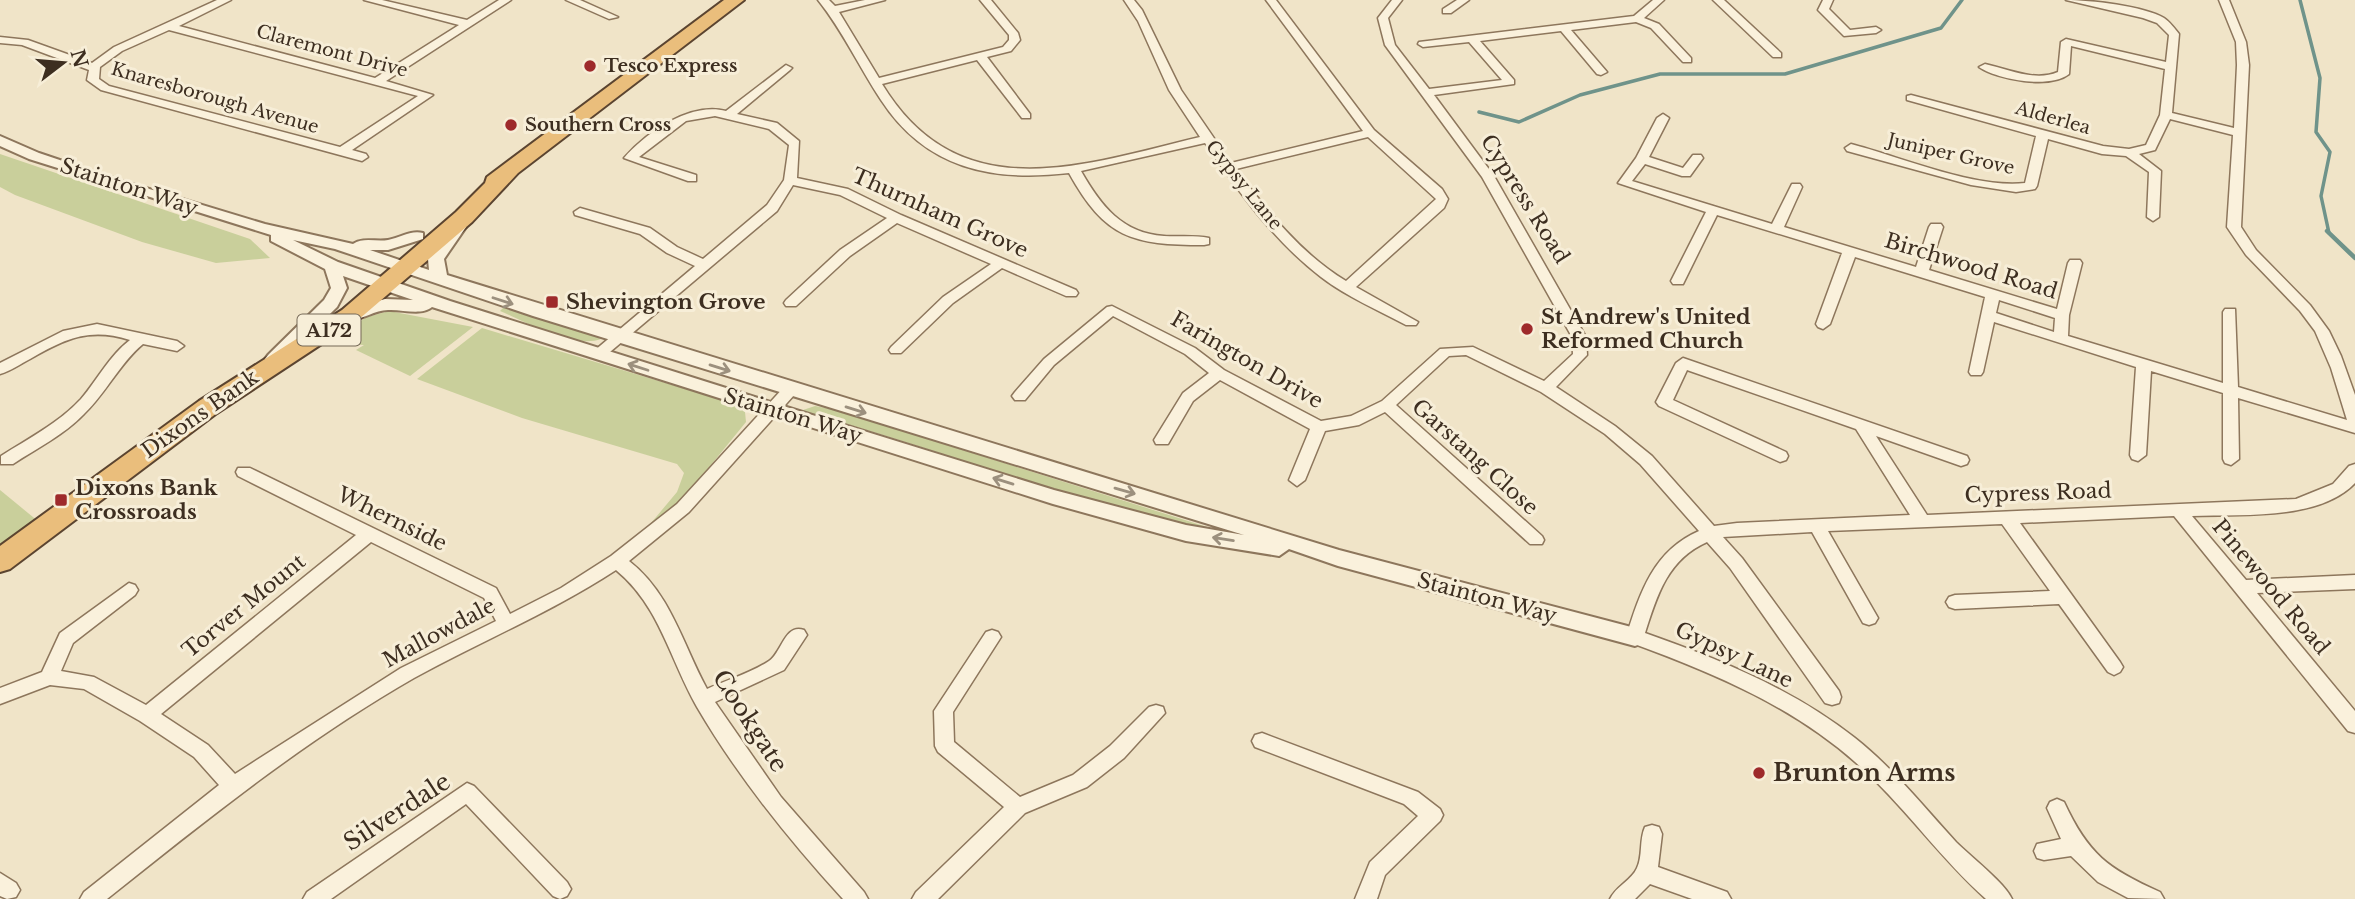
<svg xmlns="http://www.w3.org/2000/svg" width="2355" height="899" viewBox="0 0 2355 899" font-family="'Libre Baskerville',serif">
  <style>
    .green { fill: #c9cf9b }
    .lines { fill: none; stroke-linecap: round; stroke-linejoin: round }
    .stream-far1 { stroke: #6f938a; stroke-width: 3.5 }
    .stream { stroke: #6f938a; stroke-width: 4.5 }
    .minor-casing { stroke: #8d765c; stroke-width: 3 }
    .tertiary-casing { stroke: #8d765c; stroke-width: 4 }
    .trunk-casing { stroke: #5b4430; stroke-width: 4 }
    .minor { fill: #faf1dc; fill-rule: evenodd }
    .tertiary { fill: #faf1dc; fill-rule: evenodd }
    .trunk { fill: #eabe7c; fill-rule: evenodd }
    .oneway { stroke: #9c907e }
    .poi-dot { fill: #9e2a2b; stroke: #f7eed8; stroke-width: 2.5 }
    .labels { text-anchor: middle; stroke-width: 6; stroke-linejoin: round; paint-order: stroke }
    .far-street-label { font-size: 18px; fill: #3d2e20; stroke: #f7eed8 }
    .far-poi-label { font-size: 18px; font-weight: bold; fill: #3d2e20; stroke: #f7eed8; text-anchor: start }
    .shield { fill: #f7eed8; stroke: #756857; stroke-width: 2 }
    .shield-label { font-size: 19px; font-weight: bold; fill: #3d2e20 }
    .street-label { font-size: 21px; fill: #3d2e20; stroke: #f7eed8 }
    .poi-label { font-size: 21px; font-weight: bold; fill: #3d2e20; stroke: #f7eed8; text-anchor: start }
    .near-street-label { font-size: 24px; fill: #3d2e20; stroke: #f7eed8 }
    .near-poi-label { font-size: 24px; font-weight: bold; fill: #3d2e20; stroke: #f7eed8; text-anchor: start }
  </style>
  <rect width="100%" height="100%" fill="#f0e4c8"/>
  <g class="green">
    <path d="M0,154L250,239L270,258L216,263L142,242L15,195L0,187Z"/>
    <path d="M504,307L593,335L601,339C573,349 526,322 500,311Z"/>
    <path d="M389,311L473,327L410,376L356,350L364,345L345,344L334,338L367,317Z"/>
    <path d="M482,328L739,405L745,412L746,422L684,498L641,535L677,492L684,473L677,464L522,418L417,379Z"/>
    <path d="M815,406L836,410L1223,532C1078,505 942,449 800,411Z"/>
    <path d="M0,490L39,522L0,547Z"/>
  </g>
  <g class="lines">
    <g class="stream-far1">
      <path d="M2300,0L2320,78L2316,132L2330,152L2321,196L2329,233"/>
      <path d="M1479,112L1519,122L1580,95L1660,74H1785L1941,28L1962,0"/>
    </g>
    <path class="stream" d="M2327,231L2355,258"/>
    <defs>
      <g id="minor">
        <path d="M217,0H231L179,26L375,78L459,25L364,0H382L467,20L499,0H511L386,81L433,95L352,150L366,154L368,157L362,161L101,90L87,80L89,70L22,45L0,43V37L28,40L92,63L114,47ZM169,30L418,96L340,147L109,86L99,79L100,67L122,51Z"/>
        <path d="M566,0H580L618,17L609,19Z"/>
        <path d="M818,0H829L835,6L865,0H885L839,12L879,78L1003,47L1009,40V35L980,0H991L1018,33L1020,40L1011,51L987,57L1030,114V118H1022L977,60L882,84C959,211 1083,165 1200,137L1169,90L1138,21L1124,0H1134L1142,10L1181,90L1231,163L1363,131L1266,0H1276L1374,130L1442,189L1448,199L1444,208L1356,287L1418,322L1416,325H1406C1378,310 1347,297 1321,277C1274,241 1238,191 1205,143L1081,171C1101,206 1122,233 1164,236C1179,237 1195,235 1209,238V244L1204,245C1132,245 1105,238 1069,173C992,182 926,169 881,100C859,67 843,31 818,0ZM1368,137L1436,199L1346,281C1301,254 1267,211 1236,169Z"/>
        <path d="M1392,0H1402L1388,18L1395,45L1429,89L1502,80L1469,42L1423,47L1418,44L1419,42L1634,16L1653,0H1664L1644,18L1659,24L1691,58V62H1683L1651,28L1636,22L1571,30L1607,72L1601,75L1597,74L1561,31L1480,41L1514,80V84L1434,95L1494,176L1586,337L1587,355L1556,387L1615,426L1652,456L1714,526L1737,523L1910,515L1856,429L1687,370L1673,400L1786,452L1788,456L1786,460L1780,462L1659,406L1656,402L1676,363L1683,358L1967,456L1969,460L1967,464L1961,466L1876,436L1927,515L2296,499L2333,484L2349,466L2355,464V483C2319,521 2240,514 2192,516L2246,580L2355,575V589L2257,593L2355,711V733L2348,731L2174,516L2020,523L2120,662L2123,667L2120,672L2114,675L2108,672L2059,604L1955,609L1949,607L1946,602L1949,597L1955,595L2050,591L2002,524L1828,531L1878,618L1875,623L1869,625L1863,623L1812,532L1723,537L1742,558L1839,691L1841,697L1839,703L1832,705L1825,703L1730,568L1707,542C1668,559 1657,595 1645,633C1719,659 1793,689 1855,738C1893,768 1923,806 1956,842C1970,856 2005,883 2012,899H1986C1942,860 1908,811 1865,771C1798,708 1714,673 1629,642L1626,637C1640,593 1653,551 1699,531L1640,464L1605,434L1541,392L1466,355L1449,356L1396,405L1542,536L1544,540L1542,544H1530L1385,412L1359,425L1325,431L1305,480L1297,486L1289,480L1310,429L1220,380L1193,401L1168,444H1156L1154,440L1183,393L1209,373L1185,354L1113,316L1054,365L1025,400H1015L1012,396L1015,392L1044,359L1107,307L1112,306L1195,348L1224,370L1321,421L1351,416L1382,401L1440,349L1473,347L1544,381L1573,354L1572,337L1482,177L1385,45L1378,18Z"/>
        <path d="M1457,0H1469L1451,13H1443V9Z"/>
        <path d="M1713,0H1724L1781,53V57H1773Z"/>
        <path d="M1823,0H1833L1829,9L1850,30L1876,27L1881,30L1876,33L1844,36L1818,10Z"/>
        <path d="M2066,0C2090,0 2144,6 2164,18C2170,22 2175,29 2179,34L2172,113L2234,128L2237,65L2236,42L2219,0H2229L2246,42L2249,65L2241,227L2256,250L2310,305L2329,331L2341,356L2355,395V433L2238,398L2239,459L2231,465L2225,463L2223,459V393L2151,371L2146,455L2138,461L2132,459L2130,455L2136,367L1994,322L1983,372L1981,375H1971L1969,372L1985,297L1855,257L1830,324L1823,329L1818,327L1816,324L1842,253L1717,215L1683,284H1673L1671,281L1706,212L1618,183L1636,158L1657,118L1663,114L1669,118L1649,157L1683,168L1693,155H1701L1703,158L1690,176H1682L1645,164L1632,181L1772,224L1792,184H1800L1802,187L1784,227L1916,267L1929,227L1931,224H1941L1943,227L1929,270L2057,309L2068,263L2070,260H2080L2082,263L2069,315L2068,336L2223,383V312L2225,309H2235L2238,387L2347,420L2331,368L2315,331L2300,311L2246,255L2227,227L2233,135L2170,119L2155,150L2139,154L2161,171L2159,217L2153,221L2147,217L2149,172L2126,156L2102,154L2048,139L2037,186L2035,189L2016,192L1971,185L1847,151L1845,148L1851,144C1901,157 1976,189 2025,183L2036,136L1907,100V96L1911,95L2103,146L2129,149L2146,145L2160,115L2165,69L2071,46L2069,74C2050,89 1998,80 1979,67L1985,64C2008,69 2035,82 2058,72L2061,42L2066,39L2166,62L2169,35L2157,23L2143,18ZM1999,300L2055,318L2054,332L1996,313Z"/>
        <path d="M786,65L792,68L790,70L737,114L777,123L799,141L797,178L848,189L901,215L1076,290L1078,293L1076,296H1066L1002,268L953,303L901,353H891L889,350L891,347L943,297L991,264L897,223L850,256L796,306H786L784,303L786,300L840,250L887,218L840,195L793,185L777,211L604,357H594L592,354L594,351L695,266L667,253L640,234L575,215L574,212L580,208L650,228L677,247L703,259L767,205L784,180L789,145L769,129L715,116L686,121L639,157L696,175V181H688L624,158C647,132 690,102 726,111Z"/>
        <path d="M97,324L177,341L184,346L177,351L143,344C119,364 107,392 84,414C64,435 37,448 13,464H1V456C29,438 59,423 81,399C98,379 109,356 130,340C89,327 65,339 30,359C20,364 11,371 0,374V363L63,331Z"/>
        <path d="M790,385L795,386L798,390L795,394L689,512L629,561C671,594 682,643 707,689C727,680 751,673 769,661C782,652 785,623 804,630L807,635L784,670L715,702L781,797L864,892L868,899H843C789,840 738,777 697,707C670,660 660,606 616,570C552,612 481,641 414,678C304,741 206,820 107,899H80L84,892L219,785L194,757L140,721L84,689L50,685L0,704V688L42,672L60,633L129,583L135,585L138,590L135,595L73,643L61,671L94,677L146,705L356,535L238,476L236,472L238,468H250L496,588L510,614L561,588L611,556L677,504L785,386ZM371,542L484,598L496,621L401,668L235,774L208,745L161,714Z"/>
        <path d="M992,630L998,632L1001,637L953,712L954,742L1020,797L1073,775L1110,746L1149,707L1156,705L1163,707L1165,713L1124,758L1087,787L1025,813L938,899H912L916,892L1004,807L938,752L935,746L934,711L986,632Z"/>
        <path d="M1262,733L1418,792L1440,809L1443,815L1440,821L1385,875L1377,899H1355L1370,862L1418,816L1404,804L1255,747L1252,741L1255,735Z"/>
        <path d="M467,783L474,786L567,882L571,889L567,896L560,899L553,896L466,804L331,899H303L307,892Z"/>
        <path d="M2057,799L2064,802C2088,854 2108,869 2160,892L2164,899L2128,898L2098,882L2071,856L2044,860L2037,858L2034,851L2037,844L2061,839L2047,808L2050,802Z"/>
        <path d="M1652,825L1659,827L1662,834L1658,867L1727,892L1731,899H1692L1650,884L1635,899H1610C1616,886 1632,880 1637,868C1643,856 1639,840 1645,827Z"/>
        <path d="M0,873L16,883L20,890L16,897L7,899L0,896Z"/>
      </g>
      <path id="tertiary" d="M0,136L39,153L113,178L265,224L353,244C363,237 376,242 388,240C400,238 410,230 423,233V239L388,250H370L429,270L428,259L452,224H464L466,227L444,259L447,275L1339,550L1635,628L1643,631L1646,637L1643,643L1635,646L1338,566L1289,549L1279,556L1186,541L1053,504L432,307C421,316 402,309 388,310C373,310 359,323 344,319L341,315L344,311L385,299L413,300L343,276L347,288L337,307L280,363H268L265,359L268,355L324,300L331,288L325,269L271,241V235L29,159L0,146ZM293,240L335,249L533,316L1244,535L1186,525L1054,490L780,405L450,301L338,262Z"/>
      <path id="trunk" d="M724,0H744L518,173L472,222L358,320L217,413L10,569L0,572V546L199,401L342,310L456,212L485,183L487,177Z"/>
    </defs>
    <use href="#minor" class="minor-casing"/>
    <use href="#tertiary" class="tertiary-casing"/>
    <use href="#trunk" class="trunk-casing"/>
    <use href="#minor" class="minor"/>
    <use href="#tertiary" class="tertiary"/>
    <use href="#trunk" class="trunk"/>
  </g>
  <defs><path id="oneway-shaft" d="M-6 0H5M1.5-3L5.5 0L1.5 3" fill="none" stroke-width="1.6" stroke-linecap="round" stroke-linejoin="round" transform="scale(1.75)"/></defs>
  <g class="oneway">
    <use href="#oneway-shaft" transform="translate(503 301) rotate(18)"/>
    <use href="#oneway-shaft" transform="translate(638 367) rotate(-162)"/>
    <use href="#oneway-shaft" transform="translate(720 368) rotate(17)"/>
    <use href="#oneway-shaft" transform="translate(856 410) rotate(17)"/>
    <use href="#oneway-shaft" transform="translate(1003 481) rotate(-163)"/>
    <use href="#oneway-shaft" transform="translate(1125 491) rotate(16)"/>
    <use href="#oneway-shaft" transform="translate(1223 539) rotate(-171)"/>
  </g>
  <g class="poi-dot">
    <circle cx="590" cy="66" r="7"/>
    <circle cx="511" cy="125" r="7"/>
    <rect x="545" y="295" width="14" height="14" rx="3.5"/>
    <circle cx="1527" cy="329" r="7"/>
    <rect x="54" y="493" width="14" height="14" rx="3.5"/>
    <circle cx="1759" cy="773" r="7"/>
  </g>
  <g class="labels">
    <g class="far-street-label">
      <text transform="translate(332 51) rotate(15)" y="6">Claremont Drive</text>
      <text transform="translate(215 98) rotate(16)" y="6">Knaresborough Avenue</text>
      <text transform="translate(2053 118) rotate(16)" y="6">Alderlea</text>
      <text transform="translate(1951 154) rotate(13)" y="6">Juniper Grove</text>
      <text transform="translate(1244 185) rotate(51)" y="6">Gypsy Lane</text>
    </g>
    <g class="far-poi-label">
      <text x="604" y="72">Tesco Express</text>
      <text x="525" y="131">Southern Cross</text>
    </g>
    <rect class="shield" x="297.5" y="314.5" width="63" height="31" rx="5"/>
    <g class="shield-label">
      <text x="329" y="337">A172</text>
    </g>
    <g class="street-label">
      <text transform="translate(129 187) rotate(18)" y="7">Stainton Way</text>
      <text transform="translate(1525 199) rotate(58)" y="7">Cypress Road</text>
      <text transform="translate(940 213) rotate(24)" y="7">Thurnham Grove</text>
      <text transform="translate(1971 266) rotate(17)" y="7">Birchwood Road</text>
      <text transform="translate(1247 360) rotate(30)" y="7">Farington Drive</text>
      <text transform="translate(200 414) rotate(-35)" y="7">Dixons Bank</text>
      <text transform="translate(793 416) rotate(17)" y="7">Stainton Way</text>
      <text transform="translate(1475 457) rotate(42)" y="7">Garstang Close</text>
      <text transform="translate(2038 493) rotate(-2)" y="7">Cypress Road</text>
      <text transform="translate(392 519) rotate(26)" y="7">Whernside</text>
      <text transform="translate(2271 587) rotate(50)" y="7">Pinewood Road</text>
      <text transform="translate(1487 598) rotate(15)" y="7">Stainton Way</text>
      <text transform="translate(244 606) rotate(-39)" y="7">Torver Mount</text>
      <text transform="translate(439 633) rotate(-28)" y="7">Mallowdale</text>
      <text transform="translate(1734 655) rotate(25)" y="7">Gypsy Lane</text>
    </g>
    <g class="poi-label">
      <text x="566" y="309">Shevington Grove</text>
      <text x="1541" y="324">St Andrew's United<tspan x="1541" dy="24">Reformed Church</tspan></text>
      <text x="75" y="495">Dixons Bank<tspan x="75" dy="24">Crossroads</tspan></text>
    </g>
    <g class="near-street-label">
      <text transform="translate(750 721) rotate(57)" y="8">Cookgate</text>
      <text transform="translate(397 812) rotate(-33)" y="8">Silverdale</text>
    </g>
    <g class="near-poi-label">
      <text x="1773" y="781">Brunton Arms</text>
    </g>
  </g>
  <g transform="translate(63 63) rotate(74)" stroke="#f7eed8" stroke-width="5" paint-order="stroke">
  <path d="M0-5L12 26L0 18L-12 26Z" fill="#3d2e20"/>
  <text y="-10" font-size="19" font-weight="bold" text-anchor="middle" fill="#3d2e20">N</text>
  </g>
</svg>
